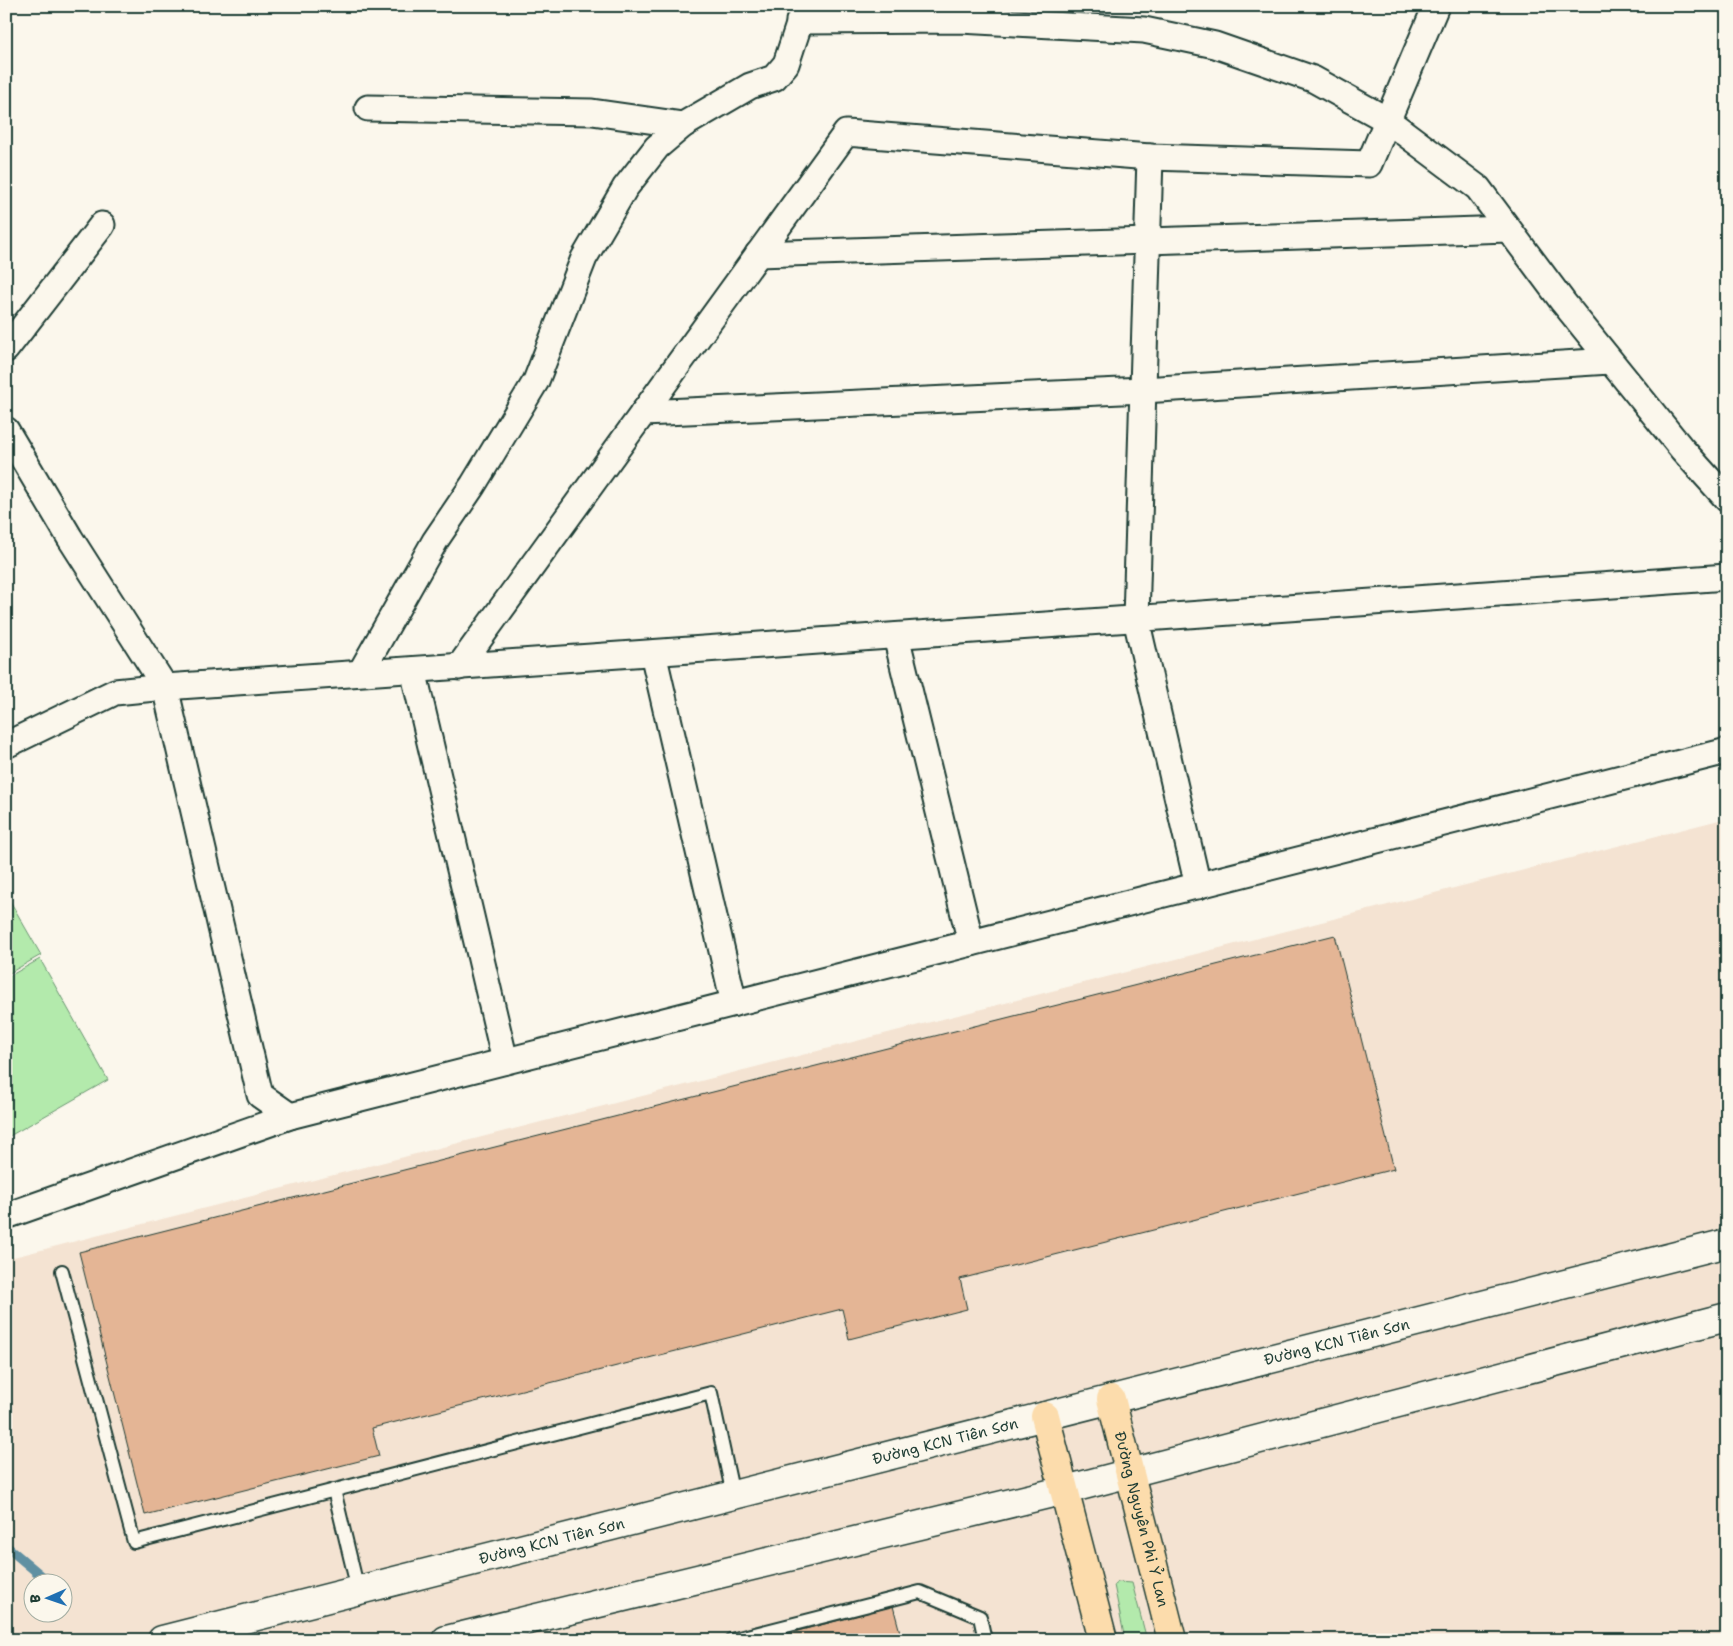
<svg xmlns="http://www.w3.org/2000/svg" width="1733" height="1646" viewBox="0 0 1733 1646" font-family="'Shantell Sans',sans-serif">
  <style>
    .built { fill: #f4e3d2; fill-rule: evenodd }
    .green { fill: #b3eaac; stroke: #699470 }
    .lines { fill: none; stroke-linecap: round; stroke-linejoin: round }
    .stream { stroke: #6090a2; stroke-width: 10 }
    .building { fill: #e4b595; stroke: #1f3d34 }
    .service-casing { stroke: #1f3d34; stroke-width: 16 }
    .minor-casing { stroke: #1f3d34; stroke-width: 29 }
    .secondary-casing { stroke: #1f3d34; stroke-width: 31 }
    .primary-casing { stroke: #1f3d34; stroke-width: 31 }
    .service { stroke: #fbf7ec; stroke-width: 12 }
    .minor { stroke: #fbf7ec; stroke-width: 25 }
    .secondary { stroke: #fbf7ec; stroke-width: 28 }
    .primary { stroke: #fcdcac; stroke-width: 28 }
    .labels { text-anchor: middle; stroke-width: 4.5; stroke-linejoin: round; paint-order: stroke }
    .street-label { font-size: 15px; fill: #1f3d34; stroke: #fbf7ec }
  </style>
  <rect width="100%" height="100%" fill="#fbf7ec"/>
  <filter id="ink" filterUnits="userSpaceOnUse"><feTurbulence type="fractalNoise" baseFrequency=".02" numOctaves="2"/><feDisplacementMap in="SourceGraphic" scale="10" xChannelSelector="R" yChannelSelector="G"/><feConvolveMatrix kernelMatrix="1 2 1 2 8 2 1 2 1" color-interpolation-filters="sRGB"/></filter>
  <g filter="url(#ink)">
    <path class="built" d="M1727,818V1640H6V1259ZM32,1584H62V1614H32Z"/>
    <g class="green">
      <path d="M6,894L41,955L6,975Z"/>
      <path d="M40,959L108,1080L6,1138V978Z"/>
      <path d="M1118,1582L1132,1583L1147,1640H1125L1114,1585Z"/>
    </g>
    <g class="lines">
      <path class="stream" d="M6,1546L44,1578L47,1584"/>
    </g>
    <g class="building">
      <path d="M1335,935L1394,1169L960,1279L967,1309L849,1339L842,1309L372,1428L379,1456L145,1515L79,1252Z"/>
      <path d="M893,1606L902,1640H763Z"/>
    </g>
    <g class="lines">
      <defs>
        <g id="service">
          <path d="M62,1271L134,1542L711,1393L733,1495"/>
          <path d="M334,1490L358,1590"/>
          <path d="M731,1640L920,1592L980,1617L985,1640"/>
        </g>
        <g id="minor">
          <path d="M799,21L960,20L1144,30L1215,45L1313,79L1387,120L1478,188L1563,302L1682,449L1727,499"/>
          <path d="M368,108L592,112L683,125"/>
          <path d="M1150,157L1136,619L1198,886"/>
          <path d="M758,254L1508,229"/>
          <path d="M6,349L102,225"/>
          <path d="M643,413L1143,390L1610,361"/>
          <path d="M6,430L70,538L165,687L1727,577"/>
          <path d="M896,636L971,943"/>
          <path d="M653,653L734,1003"/>
          <path d="M459,667L846,133L1150,157L1369,164L1436,6"/>
          <path d="M413,670L505,1061"/>
          <path d="M361,672L435,541L473,485L536,381L584,258L625,188L657,147L683,125L750,86L774,78L786,64L805,6"/>
          <path d="M6,745L115,692L165,687L260,1095L290,1116L1727,751"/>
          <path d="M6,1216L290,1116"/>
        </g>
        <g id="secondary">
          <path id="s1" d="M162,1640L1727,1243"/>
          <path d="M446,1640L1065,1490L1727,1317"/>
        </g>
        <g id="primary">
          <path id="s2" d="M1111,1399L1172,1640"/>
          <path d="M1045,1416L1103,1640"/>
        </g>
      </defs>
      <use href="#service" class="service-casing"/>
      <use href="#minor" class="minor-casing"/>
      <use href="#secondary" class="secondary-casing"/>
      <use href="#primary" class="primary-casing"/>
      <use href="#service" class="service"/>
      <use href="#minor" class="minor"/>
      <use href="#secondary" class="secondary"/>
      <use href="#primary" class="primary"/>
    </g>
  </g>
  <g class="labels">
    <g class="street-label">
      <text dy="5" stroke="none"><textPath href="#s1" startOffset="1212">Đường KCN Tiên Sơn</textPath></text>
      <text dy="5" stroke="none"><textPath href="#s1" startOffset="808">Đường KCN Tiên Sơn</textPath></text>
      <text dy="5" stroke="none"><textPath href="#s2" startOffset="124">Đường Nguyên Phi Ỷ Lan</textPath></text>
      <text dy="5" stroke="none"><textPath href="#s1" startOffset="402">Đường KCN Tiên Sơn</textPath></text>
    </g>
  </g>
  <rect width="1733" height="1646" fill="none" stroke="#fbf7ec" stroke-width="25"/>
  <rect x="12" y="12" width="1708" height="1621" fill="none" stroke="#1f3d34" stroke-width="2" filter="url(#ink)"/>
  <g transform="translate(48 1598) rotate(268)"><circle r="24" fill="#fbf7ec" stroke="#a3ada2"/>
  <path d="M0-4L9 19L0 12L-9 19Z" fill="#1f6fb2"/>
  <text y="-8" font-size="14" font-weight="bold" text-anchor="middle" fill="#1f3d34">B</text>
  </g>
</svg>
